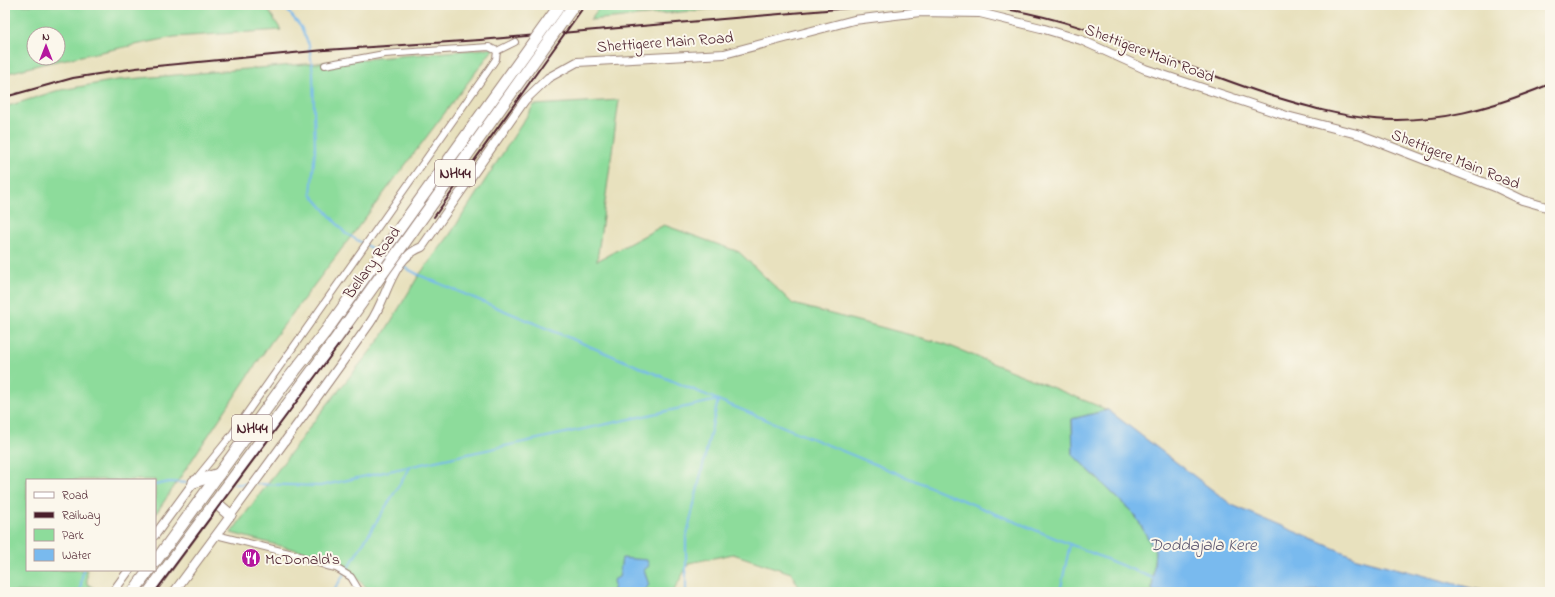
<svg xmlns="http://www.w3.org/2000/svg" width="1555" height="597" viewBox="0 0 1555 597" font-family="'Indie Flower',sans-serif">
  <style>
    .green { fill: #8ddc9b; stroke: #6c7e63; fill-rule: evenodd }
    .water { fill: #79baee; stroke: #626c8c }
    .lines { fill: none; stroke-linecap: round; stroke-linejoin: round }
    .stream { stroke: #79baee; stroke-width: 2 }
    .street-casing { stroke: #998074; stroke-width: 8 }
    .secondary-casing { stroke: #998074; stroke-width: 10 }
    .highway-casing { stroke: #998074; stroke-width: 13 }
    .street { stroke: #fff; stroke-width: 6 }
    .secondary { stroke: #fff; stroke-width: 8 }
    .highway { stroke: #fff; stroke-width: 11 }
    .rail { stroke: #4a1f2b; stroke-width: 2 }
    .highway-bridge-casing { stroke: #998074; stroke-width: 13; stroke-linecap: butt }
    .highway-bridge { stroke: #fff; stroke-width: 11 }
    .labels { text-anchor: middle; stroke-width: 4; stroke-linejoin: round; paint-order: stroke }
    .shield { fill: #fbf7ec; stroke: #7f6065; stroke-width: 1 }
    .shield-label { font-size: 15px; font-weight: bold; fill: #4a1f2b }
    .street-label { font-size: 16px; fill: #4a1f2b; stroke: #fbf7ec }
    .poi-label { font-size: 16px; fill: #4a1f2b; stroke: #fbf7ec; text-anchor: start }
    .water-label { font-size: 17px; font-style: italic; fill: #5a556f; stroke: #fbf7ec }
  </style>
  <rect width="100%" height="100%" fill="#fbf7ec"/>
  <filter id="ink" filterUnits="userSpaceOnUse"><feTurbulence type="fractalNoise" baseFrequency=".025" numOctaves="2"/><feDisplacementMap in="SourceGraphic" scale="8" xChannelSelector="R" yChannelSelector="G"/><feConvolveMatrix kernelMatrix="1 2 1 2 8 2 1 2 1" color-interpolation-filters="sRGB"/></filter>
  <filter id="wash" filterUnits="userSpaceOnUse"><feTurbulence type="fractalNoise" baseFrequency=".012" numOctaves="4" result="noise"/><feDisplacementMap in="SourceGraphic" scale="16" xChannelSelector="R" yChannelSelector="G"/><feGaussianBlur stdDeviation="0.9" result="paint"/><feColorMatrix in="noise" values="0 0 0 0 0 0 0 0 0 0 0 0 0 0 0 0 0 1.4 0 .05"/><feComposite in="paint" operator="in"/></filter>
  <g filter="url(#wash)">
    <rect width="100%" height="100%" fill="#e8e1be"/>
    <g class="green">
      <path d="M5,5H265L281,30L174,37L42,64L5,74ZM34,34H58V58H34Z"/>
      <path d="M601,5H758L590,20Z"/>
      <path d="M494,48L271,342L155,515V480H27V570H87V584L101,592H5V107L56,91L117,80Z"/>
      <path d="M619,100L597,261L664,225L739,252L793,304L945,344L1108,410L1072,419L1073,455L1135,515L1155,551L1152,589L1154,592H802L791,573L733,554L689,563L673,592H372L335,560L231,533L318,416L381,338L419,275L449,236L534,105Z"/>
    </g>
    <g class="water">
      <path d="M1108,410L1232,505L1357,558L1475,589L1499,592H1154L1152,589L1155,551L1135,515L1073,455L1072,419Z"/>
      <path d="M622,558L647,560L649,566L644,570L649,585L643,592H612L614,586L613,580L619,577Z"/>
    </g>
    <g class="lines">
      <g class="stream">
        <path d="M283,5L301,27L309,45L313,73L315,150L311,194L345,233L378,252"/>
        <path d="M402,266L419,275L718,400L1155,579"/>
        <path d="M233,484H251"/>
        <path d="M257,484L320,486L718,400L686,539V592"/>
        <path d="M155,485L169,482L191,483"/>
        <path d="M80,592L83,570"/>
        <path d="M333,592L411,466"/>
        <path d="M1060,592L1070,544"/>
      </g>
    </g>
  </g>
  <g filter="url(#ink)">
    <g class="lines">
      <defs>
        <g id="street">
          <path d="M497,51L515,42"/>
          <path d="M195,480L230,437L483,78L496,59L497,51L489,47L384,54L325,65"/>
          <path d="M216,535L297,555L327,566L336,568L351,577L360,592"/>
        </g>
        <g id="secondary">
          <path d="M155,535L194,482"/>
          <path d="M113,592L129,570"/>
          <path d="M174,592C240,503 306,414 370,323C388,298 390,259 422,247L525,100L548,78L577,62L724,54L854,20L920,12L980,13L1041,28L1081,40L1145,69L1287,116L1361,135L1495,187L1522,200L1550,208"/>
        </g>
        <g id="highway">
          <path d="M194,482L219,474"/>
          <path d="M215,502L230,515"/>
          <path d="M155,562L285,383L326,331"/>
          <path d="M133,592L149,570"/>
          <path d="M149,592L335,340"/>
        </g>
      </defs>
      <use href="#street" class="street-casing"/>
      <use href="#secondary" class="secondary-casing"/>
      <use href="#highway" class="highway-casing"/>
      <use href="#street" class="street"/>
      <use href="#secondary" class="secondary"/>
      <use href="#highway" class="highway"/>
      <g class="rail">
        <path d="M978,5C1081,16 1174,65 1272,96C1305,106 1339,116 1374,119C1437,124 1493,108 1550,84"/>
        <path d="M5,97L73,78L136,68L325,50L480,40L884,5"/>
        <path d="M434,217L585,5"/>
        <path d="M155,592L352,327"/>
      </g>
      <defs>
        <g id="highway-bridge">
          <path d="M326,331L560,5"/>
          <path d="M335,340L574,5"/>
        </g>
      </defs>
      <use href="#highway-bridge" class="highway-bridge-casing"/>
      <use href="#highway-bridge" class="highway-bridge"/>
    </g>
  </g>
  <defs>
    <symbol id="restaurant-disc" viewBox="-11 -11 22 22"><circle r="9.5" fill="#b5179e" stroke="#fbf7ec"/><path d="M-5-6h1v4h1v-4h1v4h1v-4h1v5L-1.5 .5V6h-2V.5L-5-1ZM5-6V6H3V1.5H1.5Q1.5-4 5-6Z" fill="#fff"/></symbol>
  </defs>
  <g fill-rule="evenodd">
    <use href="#restaurant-disc" x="240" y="547" width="22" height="22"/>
  </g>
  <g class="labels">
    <g class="shield">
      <rect x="435" y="160" width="40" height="26" rx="3"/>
      <rect x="232" y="415" width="40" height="26" rx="3"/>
    </g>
    <g class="shield-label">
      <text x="455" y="178">NH44</text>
      <text x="252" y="433">NH44</text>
    </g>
    <g class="street-label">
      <text transform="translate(665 41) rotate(-4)" y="6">Shettigere Main Road</text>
      <text transform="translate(1150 52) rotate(21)" y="6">Shettigere Main Road</text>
      <text transform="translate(1456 158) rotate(22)" y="6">Shettigere Main Road</text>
      <text transform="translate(371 262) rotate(-54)" y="6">Bellary Road</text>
    </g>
    <g class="poi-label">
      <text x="265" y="564">McDonald's</text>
    </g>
    <g class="water-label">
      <text x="1203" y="550">Doddajala Kere</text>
    </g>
  </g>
  <rect width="1555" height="597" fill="none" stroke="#fbf7ec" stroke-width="20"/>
  <rect x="26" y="479" width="130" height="92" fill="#fbf7ec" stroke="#b4a19f"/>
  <rect x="34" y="492" width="20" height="6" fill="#ffffff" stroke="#b4a19f"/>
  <text x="62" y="499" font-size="12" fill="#4a1f2b">Road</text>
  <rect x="34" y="512" width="20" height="6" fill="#4a1f2b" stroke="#b4a19f"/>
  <text x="62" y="519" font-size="12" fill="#4a1f2b">Railway</text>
  <rect x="34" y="529" width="20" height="12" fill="#8ddc9b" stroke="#b4a19f"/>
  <text x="62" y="539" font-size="12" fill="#4a1f2b">Park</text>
  <rect x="34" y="549" width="20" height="12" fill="#79baee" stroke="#b4a19f"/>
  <text x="62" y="559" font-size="12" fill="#4a1f2b">Water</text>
  <g transform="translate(46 46)"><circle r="19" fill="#fbf7ec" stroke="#b4a19f"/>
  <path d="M0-3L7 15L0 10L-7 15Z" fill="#b5179e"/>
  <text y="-6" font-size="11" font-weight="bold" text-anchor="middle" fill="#4a1f2b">N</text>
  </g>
</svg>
